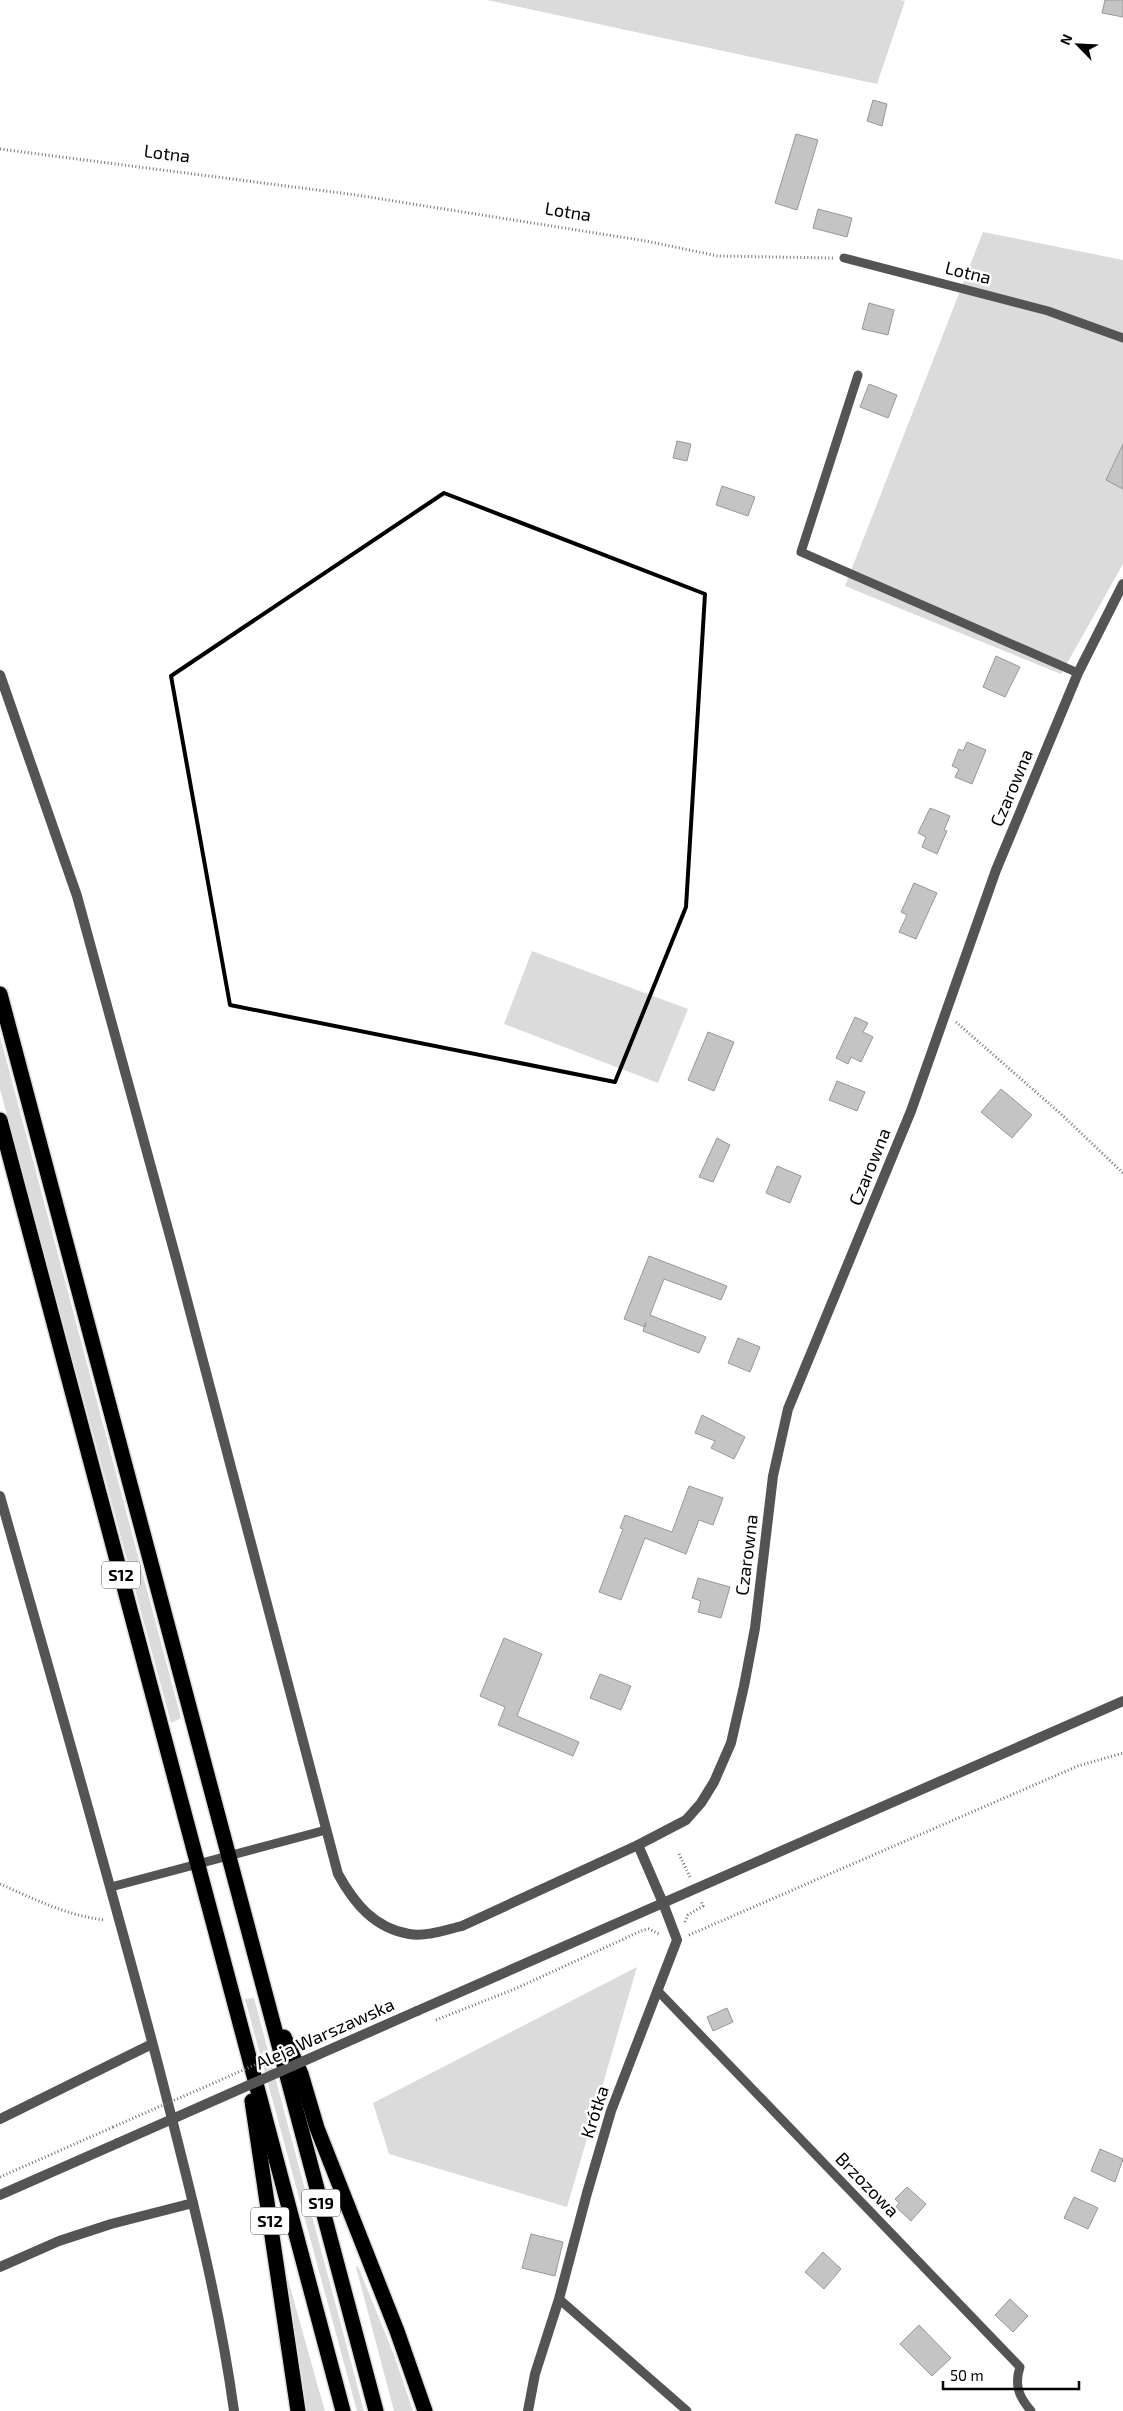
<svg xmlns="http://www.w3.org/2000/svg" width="1123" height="2411" viewBox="0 0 1123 2411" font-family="'Exo 2',sans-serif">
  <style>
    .green { fill: #dbdbdb }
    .building { fill: #c4c4c4; stroke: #989898 }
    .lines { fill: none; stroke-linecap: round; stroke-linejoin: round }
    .motorway-casing { stroke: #dbdbdb; stroke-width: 18 }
    .path { stroke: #767676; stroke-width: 3; stroke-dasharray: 1 2.5; stroke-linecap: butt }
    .service { stroke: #545454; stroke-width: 9 }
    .minor { stroke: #545454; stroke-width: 10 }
    .tertiary { stroke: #545454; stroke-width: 10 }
    .motorway { stroke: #000; stroke-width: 15 }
    .path-bridge { stroke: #767676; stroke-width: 3; stroke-dasharray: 1 2.5; stroke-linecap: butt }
    .tertiary-bridge { stroke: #545454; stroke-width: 10 }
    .marked { fill: none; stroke: #000; stroke-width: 4; stroke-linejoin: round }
    .labels { text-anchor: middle; stroke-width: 5; stroke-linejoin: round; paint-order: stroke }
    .shield { fill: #fff; stroke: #4c4c4c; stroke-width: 1 }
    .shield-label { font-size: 16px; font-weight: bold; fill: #000 }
    .street-label { font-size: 18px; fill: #000; stroke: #fff }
  </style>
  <rect width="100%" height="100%" fill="#fff"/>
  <g class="green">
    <path d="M487,0H900L905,1L877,84Z"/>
    <path d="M983,232L1123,260V564L1061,674L845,586Z"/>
    <path d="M532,951L688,1009L658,1083L504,1024Z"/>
    <path d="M0,1036L181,1718L171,1723L0,1089Z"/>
    <path d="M637,1967L567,2207L389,2154L373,2103Z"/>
    <path d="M254,1998L364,2411H357L245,1999Z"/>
    <path d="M358,2266L394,2355L413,2411H394L356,2267Z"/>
    <path d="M287,2276L322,2401L325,2411H307Z"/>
  </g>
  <g class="building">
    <path d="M1105,0H1123V17L1102,13Z"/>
    <path d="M873,100L887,104L882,126L867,121Z"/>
    <path d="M796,134L818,140L797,210L775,203Z"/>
    <path d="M818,209L852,218L847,237L813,228Z"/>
    <path d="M869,303L894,310L888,335L862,329Z"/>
    <path d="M869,384L897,395L888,418L860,407Z"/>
    <path d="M677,441L691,444L687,461L673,458Z"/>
    <path d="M1123,444V489L1106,480Z"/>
    <path d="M722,486L755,497L748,516L716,505Z"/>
    <path d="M996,656L1020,667L1005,697L983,687Z"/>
    <path d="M967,742L986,750L972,784L955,777L959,769L952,766L959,749L963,751Z"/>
    <path d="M930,808L950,816L944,830L947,831L937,854L922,847L926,837L918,833Z"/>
    <path d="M914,883L937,893L916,939L899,932L907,915L901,912Z"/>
    <path d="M855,1017L868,1023L863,1032L873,1037L861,1062L851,1057L848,1064L836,1058Z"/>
    <path d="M708,1032L734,1042L714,1091L688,1080Z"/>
    <path d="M837,1081L865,1092L857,1111L829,1100Z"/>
    <path d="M1001,1089L1032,1115L1012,1138L981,1112Z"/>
    <path d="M717,1138L730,1145L713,1182L699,1177Z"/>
    <path d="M777,1166L801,1176L790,1203L766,1193Z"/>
    <path d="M649,1256L727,1286L721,1300L664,1279L650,1315L706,1337L699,1353L643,1331L646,1322L645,1327L624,1319Z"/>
    <path d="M738,1338L760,1347L750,1372L728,1363Z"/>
    <path d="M702,1415L745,1437L734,1459L711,1448L715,1441L695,1433Z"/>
    <path d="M689,1486L723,1498L713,1525L699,1520L686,1554L645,1538L621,1600L599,1592L623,1529L620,1528L625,1515L672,1532Z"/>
    <path d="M698,1578L730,1587L721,1618L698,1612L701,1601L692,1598Z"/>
    <path d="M504,1638L542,1654L517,1716L579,1742L573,1756L498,1725L505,1707L480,1696Z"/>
    <path d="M600,1674L631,1686L621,1710L590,1698Z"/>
    <path d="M727,2008L733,2022L713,2031L707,2017Z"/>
    <path d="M1100,2149L1123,2159L1115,2182L1091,2171Z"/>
    <path d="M907,2187L926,2204L911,2221L896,2207L899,2203L895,2199Z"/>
    <path d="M1074,2197L1098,2208L1088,2229L1064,2218Z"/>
    <path d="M531,2234L563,2242L555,2276L522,2268Z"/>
    <path d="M823,2252L841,2269L824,2289L805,2272Z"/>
    <path d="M1010,2299L1028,2316L1013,2332L995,2315Z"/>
    <path d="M919,2325L951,2358L932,2376L900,2344Z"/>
  </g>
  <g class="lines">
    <defs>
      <g id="motorway">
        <path d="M0,994L376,2411"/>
        <path d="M0,1120L343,2411"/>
        <path d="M284,2037L301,2074L317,2128L397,2331L425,2411"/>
        <path d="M252,2101L298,2411"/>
      </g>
    </defs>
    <use href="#motorway" class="motorway-casing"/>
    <g class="path">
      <path d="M0,149L356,195L646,241L718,256L833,258"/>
      <path d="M956,1022L1061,1114L1123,1173"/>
      <path d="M679,1854L690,1877"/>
      <path d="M0,1884C34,1899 68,1916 105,1920"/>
      <path d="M685,1922L688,1915L703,1906L701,1901"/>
      <path d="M689,1935L1078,1766L1123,1753"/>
      <path d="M436,2020L517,1988L643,1930L649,1929L659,1934"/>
      <path d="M0,2177L113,2127"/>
    </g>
    <g class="service">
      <path d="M844,258L1048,311L1123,338"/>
      <path d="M858,375L801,552L1078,673"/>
      <path d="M111,1887L326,1830"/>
      <path d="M657,1990L1020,2367C1014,2385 1019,2397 1031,2411"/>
      <path d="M559,2299L687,2411"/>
    </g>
    <g class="minor">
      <path d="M0,675L77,896L177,1262L338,1874C354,1903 374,1928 409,1934C426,1937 445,1930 462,1926L638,1845L686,1820L701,1803L714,1782L731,1743L744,1686L755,1628L773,1476L788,1409L911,1111L996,870L1078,673L1123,584"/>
      <path d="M0,1496C54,1687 109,1877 159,2068C188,2182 218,2294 234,2411"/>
      <path d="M638,1845L663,1903"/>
      <path d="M0,2119L152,2044"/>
      <path d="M0,2267L59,2241L111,2224L193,2203"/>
    </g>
    <g class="tertiary">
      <path d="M417,2011L1123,1701"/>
      <path d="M0,2195L118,2143"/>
      <path d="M528,2411L535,2374L559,2299L587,2193L611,2111L677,1940L663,1903"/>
    </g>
    <use href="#motorway" class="motorway"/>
    <path class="path-bridge" d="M113,2127L351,2023"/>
    <path class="tertiary-bridge" d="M118,2143L417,2011"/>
  </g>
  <path class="marked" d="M444,493L705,594L686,907L615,1082L230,1005L171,676Z"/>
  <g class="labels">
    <g class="shield">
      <rect x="102" y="1561.5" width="38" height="27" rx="4"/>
      <rect x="302" y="2189.5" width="38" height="27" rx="4"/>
      <rect x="251" y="2207.5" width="38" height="27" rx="4"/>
    </g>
    <g class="shield-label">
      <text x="121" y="1581">S12</text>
      <text x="321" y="2209">S19</text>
      <text x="270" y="2227">S12</text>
    </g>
    <g class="street-label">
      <text transform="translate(167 154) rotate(7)" y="6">Lotna</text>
      <text transform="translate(568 212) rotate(9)" y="6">Lotna</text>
      <text transform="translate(968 273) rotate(14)" y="6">Lotna</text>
      <text transform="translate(1012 788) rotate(-67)" y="6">Czarowna</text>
      <text transform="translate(870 1167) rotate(-68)" y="6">Czarowna</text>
      <text transform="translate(747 1555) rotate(-83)" y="6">Czarowna</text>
      <text transform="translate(325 2034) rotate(-24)" y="6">Aleja Warszawska</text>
      <text transform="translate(595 2112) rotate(-72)" y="6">Krótka</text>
      <text transform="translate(867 2185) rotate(46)" y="6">Brzozowa</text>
    </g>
  </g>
  <g transform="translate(1078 45) rotate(294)" stroke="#ffffff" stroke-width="4" paint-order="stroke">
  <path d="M0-4L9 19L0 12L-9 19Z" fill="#000000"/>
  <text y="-8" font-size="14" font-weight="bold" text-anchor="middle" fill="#000000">N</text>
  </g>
  <path d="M943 2381v8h136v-8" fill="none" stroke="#000000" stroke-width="2.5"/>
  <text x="950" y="2381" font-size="15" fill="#000000" stroke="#ffffff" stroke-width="4" paint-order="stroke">50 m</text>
</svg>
